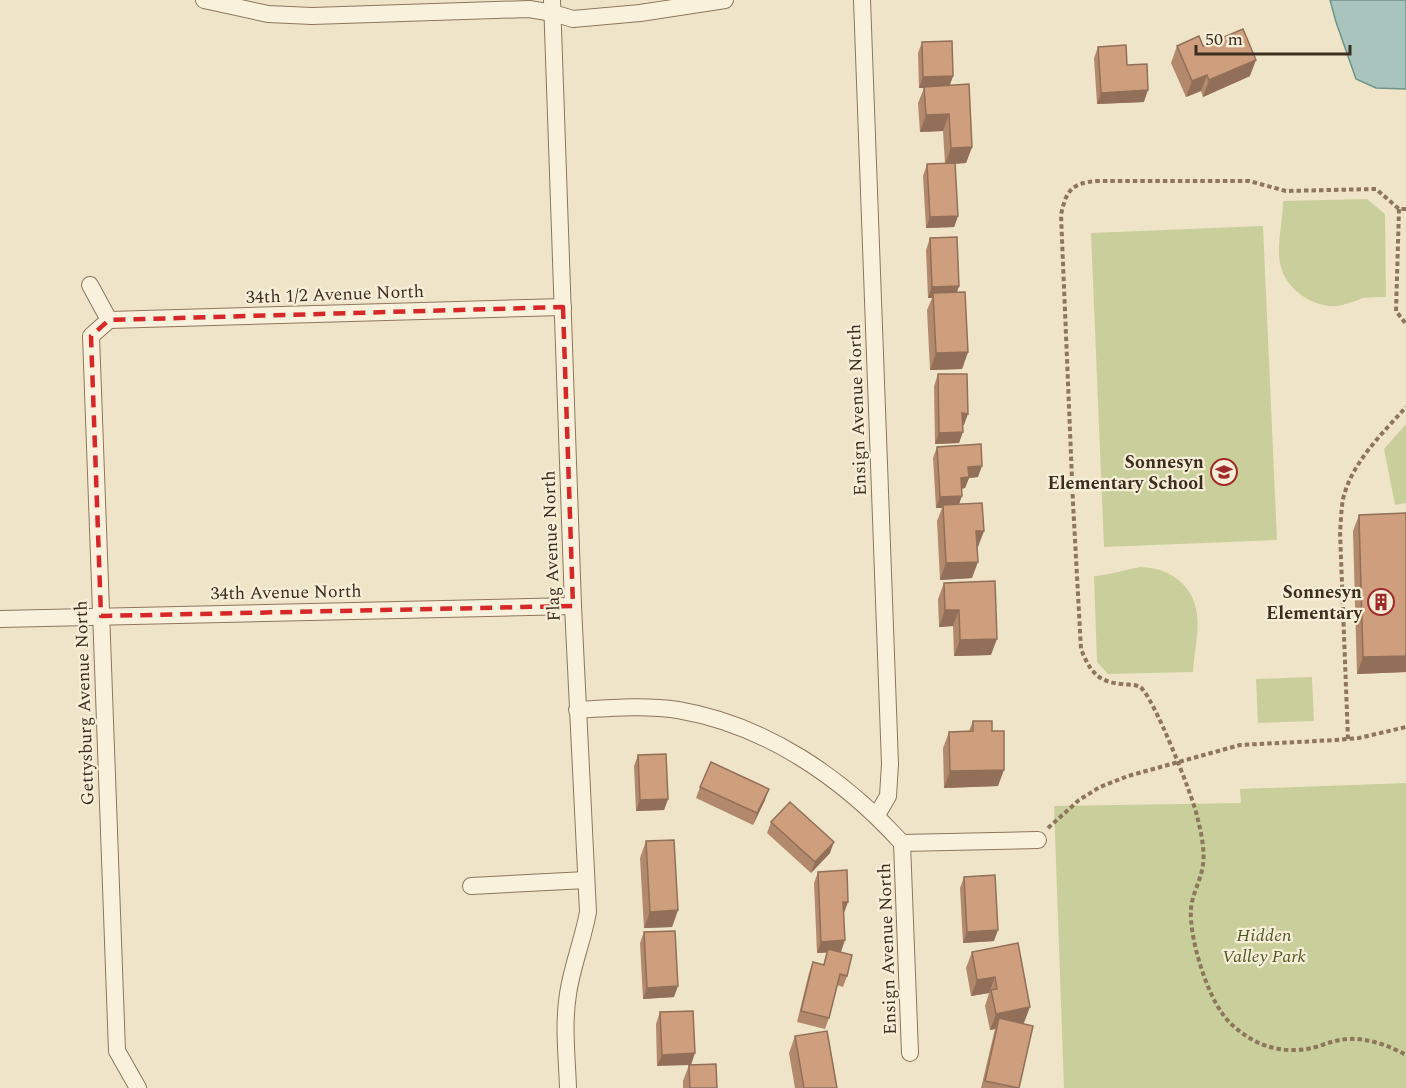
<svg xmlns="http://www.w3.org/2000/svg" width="1406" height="1088" viewBox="0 0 1406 1088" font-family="Spectral,serif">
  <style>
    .green { fill: #c9cf9b }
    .water { fill: #a9c4bc; stroke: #6f938a; stroke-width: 1.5 }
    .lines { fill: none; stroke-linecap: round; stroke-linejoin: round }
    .street-casing { stroke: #8d765c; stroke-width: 18 }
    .path { stroke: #8d765c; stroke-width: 4; stroke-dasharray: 4.5 3; stroke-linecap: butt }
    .street { stroke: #faf1dc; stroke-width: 16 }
    .wall { fill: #b2896c }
    .shaded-wall { fill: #916f58 }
    .building { fill: #cf9f7d; stroke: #916f58; stroke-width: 1.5 }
    .marked { fill: none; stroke: #d62828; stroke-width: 4.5; stroke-dasharray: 12 8; stroke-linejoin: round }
    .labels { text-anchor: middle; stroke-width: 4.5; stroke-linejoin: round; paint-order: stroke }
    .street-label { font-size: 18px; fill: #3d2e20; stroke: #f7eed8 }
    .poi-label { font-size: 18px; font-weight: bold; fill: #3d2e20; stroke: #f7eed8; text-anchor: end }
    .park-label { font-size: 18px; font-style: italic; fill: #4d5a26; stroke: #f7eed8 }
  </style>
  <rect width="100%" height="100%" fill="#f0e4c8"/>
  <g class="green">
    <path d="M1367,199L1385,214L1386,297C1379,297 1370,297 1363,298C1354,301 1346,305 1336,306C1324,307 1311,302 1301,295C1266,268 1283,237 1283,201Z"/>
    <path d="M1263,226L1277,540L1104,547L1091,233Z"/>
    <path d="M1406,424V503L1395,505L1384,449Z"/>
    <path d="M1140,567C1157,568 1169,571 1182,583C1207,608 1195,641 1193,672L1108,674L1097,662L1094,576C1111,575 1123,570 1140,567Z"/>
    <path d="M1312,677L1314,721L1258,723L1256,679Z"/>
    <path d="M1406,783V1088H1064L1054,806L1241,803L1240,789Z"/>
  </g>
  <path class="water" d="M1330,0H1406V89L1376,88L1356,79L1336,22Z"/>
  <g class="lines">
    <defs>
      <g id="street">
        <path d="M204,0L268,14L312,16L529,9L553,13L573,19L640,13L725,0"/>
        <path d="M552,0L573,606L588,912C583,940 572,966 568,994C563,1025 567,1057 568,1088"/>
        <path d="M862,0L890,764L888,796L877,815"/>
        <path d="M90,285L109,320"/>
        <path d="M109,320L91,336L117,1051L138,1088"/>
        <path d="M109,320L563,307"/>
        <path d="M0,619L573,606"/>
        <path d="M577,710C610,708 645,705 678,710C766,725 843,778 902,843L1038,840"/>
        <path d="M902,843L910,1053"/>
        <path d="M471,886L586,880"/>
      </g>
    </defs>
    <use href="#street" class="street-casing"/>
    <g class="path">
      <path d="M1399,209L1396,311L1406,324"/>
      <path d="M1406,209H1399L1376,189L1286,191L1249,181H1097C1071,183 1066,191 1061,215L1073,503L1081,649C1090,671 1097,682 1122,684C1128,685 1135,684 1140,687C1153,695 1193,797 1197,816C1201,832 1205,849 1203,865C1201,880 1192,894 1191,909C1189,937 1206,991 1222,1013C1229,1024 1241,1033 1253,1040C1273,1051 1297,1053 1319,1046C1329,1043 1338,1039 1349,1039C1368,1038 1390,1046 1406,1055"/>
      <path d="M1348,739L1340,532C1341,522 1341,510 1343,499C1352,462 1382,434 1406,407"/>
      <path d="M1048,828L1079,800L1100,787L1128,776L1240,745L1336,740L1359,738L1406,727"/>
    </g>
    <use href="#street" class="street"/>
  </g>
  <g class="wall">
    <path d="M922,42L953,76L950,85L972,147L966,163L955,164L958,216L954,227L926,228L923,176L927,164H945L943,131L920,132L918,103L924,88H919L918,53Z"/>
    <path d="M1177,46H1203L1250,76L1203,97L1201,91L1186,97L1171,63Z"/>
    <path d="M1098,47L1127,65L1144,102L1097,104L1094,58Z"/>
    <path d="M930,238L959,286L957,292L968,352L962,369L930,370L927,310L932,298H928L926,250Z"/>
    <path d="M938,374L964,425H963L959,443L935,444L934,386Z"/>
    <path d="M937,447L978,477L969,478L965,488L962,489L959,504L984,531L977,547L972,578L940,580L937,521L942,508H936L933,458Z"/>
    <path d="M1359,515L1406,672L1357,674L1353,531Z"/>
    <path d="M944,583L991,655L954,656L953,626L939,627L938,599Z"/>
    <path d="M973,721L992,731L998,786L944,788L943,748L949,732L969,731Z"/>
    <path d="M638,755L668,799L664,810L636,811L634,766Z"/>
    <path d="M700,787L765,800L753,825L696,798Z"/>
    <path d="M771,822L830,853L811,873L767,833Z"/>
    <path d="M646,841L678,910L672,927L644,928L640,858Z"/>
    <path d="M818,872L844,913L841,952H839L847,976L843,987L837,985L829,1018L825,1029L797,1022L809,973L813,962L823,965L827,952L817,953L814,883Z"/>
    <path d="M964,877L994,941L963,943L960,888Z"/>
    <path d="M644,932L674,997L643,999L640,943Z"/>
    <path d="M1018,943L1024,1023L1023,1024L1019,1088H981L995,1029L990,1030L985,1006L989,993L971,996L966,968L972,952Z"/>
    <path d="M660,1012L695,1053L657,1066L656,1024Z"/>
    <path d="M795,1036L837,1088H795L789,1053Z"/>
    <path d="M689,1065L717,1088H683V1081Z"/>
  </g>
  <g class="shaded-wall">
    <path d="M1256,60L1250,76L1203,97L1209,80Z"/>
    <path d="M1207,75L1201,91L1186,97L1192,81Z"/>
    <path d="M953,76L949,87L919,88L923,77Z"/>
    <path d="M1148,90L1144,102L1097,104L1101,93Z"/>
    <path d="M949,114L943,131L920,132L926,115Z"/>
    <path d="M972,147L966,163L945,164L951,148Z"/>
    <path d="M958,216L954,227L926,228L930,217Z"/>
    <path d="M959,286L955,297L933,293L932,298H928L932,287Z"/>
    <path d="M968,352L962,369L930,370L936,353Z"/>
    <path d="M962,413L968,414L964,425L958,424Z"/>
    <path d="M963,432L959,443L935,444L939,433Z"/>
    <path d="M982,466L978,477L969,478L965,488L957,489L961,478L968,467Z"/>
    <path d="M962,496L958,507L943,505L942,508H936L940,497Z"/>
    <path d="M976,531H984L978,547L970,548Z"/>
    <path d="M978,562L972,578L940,580L946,563Z"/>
    <path d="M945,610H959L953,626L939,627Z"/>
    <path d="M997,639L991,655L954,656L960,640Z"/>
    <path d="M1406,656V672L1357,674L1363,657Z"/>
    <path d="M1004,770L998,786L944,788L950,771Z"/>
    <path d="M769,789L765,800L753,825L757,813Z"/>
    <path d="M668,799L664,810L636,811L640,800Z"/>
    <path d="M834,842L830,853L811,873L815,862Z"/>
    <path d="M843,902H848L844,913Z"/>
    <path d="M678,910L672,927L644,928L650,912Z"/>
    <path d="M998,930L994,941L963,943L967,932Z"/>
    <path d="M845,940L841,952L817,953L821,942Z"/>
    <path d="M995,977L989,993L971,996L977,980Z"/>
    <path d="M678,986L674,997L643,999L647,988Z"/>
    <path d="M1030,1007L1024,1023L996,1029L999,1018L995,1029L990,1030L996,1014Z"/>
    <path d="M695,1053L691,1065L657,1066L662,1055Z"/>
  </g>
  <g class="building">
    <path d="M1243,29L1256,60L1209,80L1207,75L1192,81L1177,46L1199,36L1203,46Z"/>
    <path d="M952,41L953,76L923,77L922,42Z"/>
    <path d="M1126,45L1127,65L1147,64L1148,90L1101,93L1098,47Z"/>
    <path d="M969,84L972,147L951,148L949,114L926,115L924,87Z"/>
    <path d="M955,163L958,216L930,217L927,164Z"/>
    <path d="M957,237L959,286L932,287L930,238Z"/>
    <path d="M965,292L968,352L936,353L933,293Z"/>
    <path d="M938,374H967L968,414L962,413L963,432L939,433Z"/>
    <path d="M981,444L982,466L968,467L969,477L961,478L962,496L940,497L937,447Z"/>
    <path d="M982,503L984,531H976L978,562L946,563L943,505Z"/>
    <path d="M1406,513V656L1363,657L1359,515Z"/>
    <path d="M995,581L997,639L960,640L959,610H945L944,583Z"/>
    <path d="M973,721H992V731H1004V770L950,771L949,732L973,731Z"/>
    <path d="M666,754L668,799L640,800L638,755Z"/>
    <path d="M711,762L769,789L757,813L700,787Z"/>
    <path d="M790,802L834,842L815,862L771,822Z"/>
    <path d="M674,840L678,910L650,912L646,841Z"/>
    <path d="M847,870L848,902H843L845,940L821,942L818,872Z"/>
    <path d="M995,875L998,930L967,932L964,877Z"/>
    <path d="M675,931L678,986L647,988L644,932Z"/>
    <path d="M1018,943L1030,1007L996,1014L991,990L997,989L995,977L977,980L972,952Z"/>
    <path d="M828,949L852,955L847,976L840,974L829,1018L801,1011L813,962L824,965Z"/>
    <path d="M693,1011L695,1053L662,1055L660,1012Z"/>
    <path d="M999,1018L1033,1026L1019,1088L985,1081Z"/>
    <path d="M827,1031L837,1088H804L795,1036Z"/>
    <path d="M716,1064L717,1088H690L689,1065Z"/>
  </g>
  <path class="marked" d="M563,307L573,606L101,616L91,336L109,320Z"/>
  <defs>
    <symbol id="school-ring" viewBox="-11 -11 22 22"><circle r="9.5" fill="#f7eed8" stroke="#9e2a2b" stroke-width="1.5"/><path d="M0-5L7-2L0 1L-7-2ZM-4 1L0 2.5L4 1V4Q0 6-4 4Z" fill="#9e2a2b"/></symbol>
    <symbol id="building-ring" viewBox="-11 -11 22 22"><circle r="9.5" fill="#f7eed8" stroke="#9e2a2b" stroke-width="1.5"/><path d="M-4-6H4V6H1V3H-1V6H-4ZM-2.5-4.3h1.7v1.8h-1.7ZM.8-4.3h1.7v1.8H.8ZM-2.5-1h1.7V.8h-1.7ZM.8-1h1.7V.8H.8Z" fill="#9e2a2b"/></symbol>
  </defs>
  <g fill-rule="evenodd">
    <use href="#school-ring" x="1209" y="457" width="30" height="30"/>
    <use href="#building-ring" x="1366" y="587" width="30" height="30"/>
  </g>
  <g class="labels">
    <g class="street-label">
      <text transform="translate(335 294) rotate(-2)" y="6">34th 1/2 Avenue North</text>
      <text transform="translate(857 410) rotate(-92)" y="6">Ensign Avenue North</text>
      <text transform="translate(551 546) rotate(-92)" y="6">Flag Avenue North</text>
      <text transform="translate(286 592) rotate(-1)" y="6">34th Avenue North</text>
      <text transform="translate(84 703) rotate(-92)" y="6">Gettysburg Avenue North</text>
      <text transform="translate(887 949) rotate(-92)" y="6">Ensign Avenue North</text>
    </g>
    <g class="poi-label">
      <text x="1204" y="468">Sonnesyn<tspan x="1204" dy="21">Elementary School</tspan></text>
      <text x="1362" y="598">Sonnesyn<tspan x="1362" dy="21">Elementary</tspan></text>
    </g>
    <g class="park-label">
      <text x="1264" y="941">Hidden<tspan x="1264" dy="21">Valley Park</tspan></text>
    </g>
  </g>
  <path d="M1196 45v9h154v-9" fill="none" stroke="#3d2e20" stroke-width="3"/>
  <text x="1205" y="45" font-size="18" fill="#3d2e20" stroke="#f7eed8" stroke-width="4.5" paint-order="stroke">50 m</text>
</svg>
